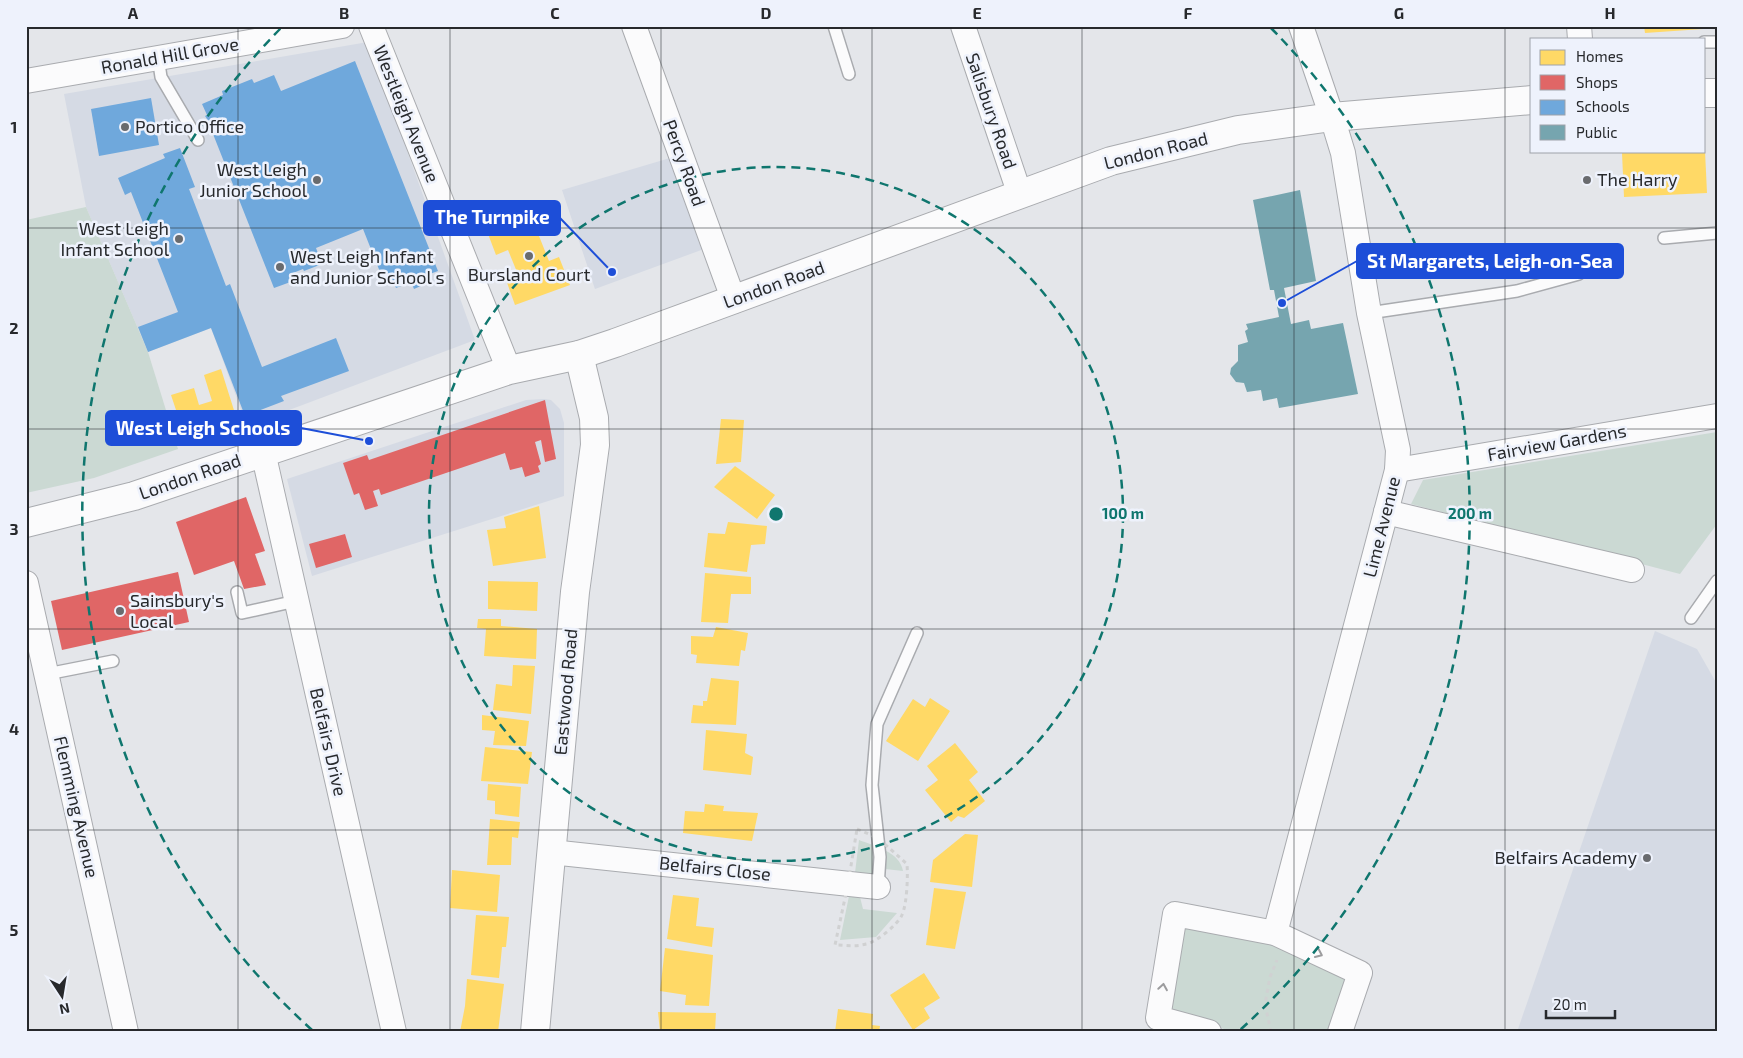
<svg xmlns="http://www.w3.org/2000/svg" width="1743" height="1058" viewBox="0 0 1743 1058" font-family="'Exo 2',sans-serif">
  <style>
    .built { fill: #d5dae4 }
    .green { fill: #cbd9d3 }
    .homes { fill: #ffd966 }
    .shops { fill: #e06666 }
    .schools { fill: #6fa8dc }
    .public { fill: #76a5af }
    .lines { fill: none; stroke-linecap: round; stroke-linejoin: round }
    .service-casing { stroke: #a9abaf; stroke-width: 14 }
    .minor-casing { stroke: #a9abaf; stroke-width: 26 }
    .tertiary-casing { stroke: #a9abaf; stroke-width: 30 }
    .primary-casing { stroke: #a9abaf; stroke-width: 30 }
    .path { stroke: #d0d1d2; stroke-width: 3; stroke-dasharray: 4 4; stroke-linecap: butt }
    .service { stroke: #fbfbfc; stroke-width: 11 }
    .minor { stroke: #fbfbfc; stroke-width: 24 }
    .tertiary { stroke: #fbfbfc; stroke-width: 28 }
    .primary { stroke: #fbfbfc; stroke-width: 28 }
    .oneway { stroke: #9c9c9e }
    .grid { fill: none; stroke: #27292c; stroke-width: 1; stroke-opacity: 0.55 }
    .ring { fill: none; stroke: #0f766e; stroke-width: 2.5; stroke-dasharray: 9 6 }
    .poi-dot { fill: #696b6e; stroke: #eef2fc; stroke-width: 2 }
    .labels { text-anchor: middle; stroke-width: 5; stroke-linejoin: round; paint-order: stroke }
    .street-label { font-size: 18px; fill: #27292c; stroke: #eef2fc }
    .poi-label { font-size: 18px; fill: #27292c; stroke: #eef2fc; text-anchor: start }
    .centre { fill: #0f766e; stroke: #eef2fc; stroke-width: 2.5 }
    .ring-label { font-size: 15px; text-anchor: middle; font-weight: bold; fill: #0f766e; stroke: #eef2fc; stroke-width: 5; stroke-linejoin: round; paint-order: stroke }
    .leader { fill: none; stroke: #1d4ed8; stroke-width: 2 }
    .callout-dot { fill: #1d4ed8; stroke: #eef2fc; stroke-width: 2 }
    .callout { fill: #1d4ed8; stroke: #1d4ed8; stroke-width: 2 }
    .callout-label { font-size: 19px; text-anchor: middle; font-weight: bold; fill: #fff }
    .neatline { fill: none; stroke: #27292c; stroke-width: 2 }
    .grid-label { font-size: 16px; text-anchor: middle; font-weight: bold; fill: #27292c }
  </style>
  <rect width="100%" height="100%" fill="#e4e6ea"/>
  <g class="built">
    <path d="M368,42L475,340L247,426L211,328L148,352L86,207L64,94Z"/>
    <path d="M670,158L704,249L595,289L562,190Z"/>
    <path d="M544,399L551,400L560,409L564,423V496L312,576L287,479L526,400Z"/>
    <path d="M1655,631L1697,649L1717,684V1032H1517Z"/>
  </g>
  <g class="green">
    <path d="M86,207L148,352L178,449L94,478L26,493V220Z"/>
    <path d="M1717,432V524L1680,574L1411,504L1423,480Z"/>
    <path d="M859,840C875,846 900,852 903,871L876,868L873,881H854Z"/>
    <path d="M849,896L860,897L863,909L897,913L876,937L840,940Z"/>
    <path d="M1181,923L1273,941L1349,976L1331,1032H1236L1165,1014Z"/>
  </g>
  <g class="homes">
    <path d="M1644,26H1717V28L1645,33Z"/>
    <path d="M1650,151H1705L1707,193L1624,197L1622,153Z"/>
    <path d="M540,204L551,232L539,236L549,261L559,257L570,285L515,305L505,277L517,272L508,250L496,255L485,226Z"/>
    <path d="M221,369L238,423L180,441L171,415L177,413L171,395L194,388L199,405L212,401L204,375Z"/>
    <path d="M721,419L744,420L741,462L716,464Z"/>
    <path d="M735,466L775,495L757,519L714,487Z"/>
    <path d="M539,506L546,558L493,566L487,530L506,528L504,517Z"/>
    <path d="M728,522L767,526L765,544L751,545L747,572L704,567L708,533L725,534Z"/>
    <path d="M705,573L751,577V594H731L728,623L701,622Z"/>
    <path d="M488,581L538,582L537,611L488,609Z"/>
    <path d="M478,619H501V626L537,629L536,659L484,656L486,629L477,628Z"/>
    <path d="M716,627L748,633L745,651L741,650L739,666L696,663L697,655L691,654V636L713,637Z"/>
    <path d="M513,665L535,666L531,714L493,710L496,684L512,686Z"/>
    <path d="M711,678L739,681L736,725L691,723L693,705L703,706V701H707Z"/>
    <path d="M930,698L950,711L918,761L886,741L913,699L925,707Z"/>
    <path d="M482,715L529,721L526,746L493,745L495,731L482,730Z"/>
    <path d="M706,730L747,734L745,753L753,757L751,775L703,770Z"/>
    <path d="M955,743L978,772L969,780L985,801L964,818L958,816L951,822L925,790L938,780L927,766Z"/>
    <path d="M485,747L532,752L528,784L481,781Z"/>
    <path d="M488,784L521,787L519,817L495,814V801L487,800Z"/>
    <path d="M705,804L724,806L723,811L758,813L752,841L683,833L685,811L704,812Z"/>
    <path d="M490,819L520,822L518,838L512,837L511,865H487Z"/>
    <path d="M965,834L978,835L972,887L930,882L933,860Z"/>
    <path d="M452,870L500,875L497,912L450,908Z"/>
    <path d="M934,888L966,892L955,949L926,945Z"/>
    <path d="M673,895L699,898L696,926L714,928L712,947L667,939Z"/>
    <path d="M476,915L509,917L506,947H502L499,978L471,975Z"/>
    <path d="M665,948L713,955L709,1006L685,1005L686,995L660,991Z"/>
    <path d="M924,973L940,998L924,1008L930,1018L913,1030L890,995Z"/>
    <path d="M467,979L504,984L498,1032H460L465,1006Z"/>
    <path d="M838,1009L873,1014L872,1025L880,1026L879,1032H835Z"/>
    <path d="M658,1012L716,1013L715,1032H660Z"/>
  </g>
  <g class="shops">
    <path d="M545,400L556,459L545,462L541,440L535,442L541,464L538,466L540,472L525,477L522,467L510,470L505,453L381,495L379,489L373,491L378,506L365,510L359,493L354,495L343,463L367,455L369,460Z"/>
    <path d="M246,497L265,551L255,554L266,585L244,589L234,561L194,575L176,522Z"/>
    <path d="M345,534L352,557L316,568L309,544Z"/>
    <path d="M178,572L189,622L62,650L51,601Z"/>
  </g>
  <g class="schools">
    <path d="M355,61L438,271L427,275L430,282L414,289L411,282L396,288L390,273L382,277L363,229L316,248L322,264L304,271L303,269L293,273L296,280L274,288L211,129L208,130L204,120L207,119L205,116L207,115L202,104L223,95L222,91L252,79L254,83L274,75L281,91Z"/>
    <path d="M151,98L159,145L99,156L91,109Z"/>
    <path d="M180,148L195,187L189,189L226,286L230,284L262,367L336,338L349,371L281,396L284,401L245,416L211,328L148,352L138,327L178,312L131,192L125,195L118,178L165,158L163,154Z"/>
  </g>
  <path class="public" d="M1300,190L1316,281L1284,288L1291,324L1309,320L1311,329L1343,323L1358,394L1279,408L1277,398L1263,401L1261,390L1247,392L1244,383L1236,382L1230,374L1231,368L1238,361V345L1248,342L1245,331L1248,329L1246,324L1279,317L1274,290H1270L1253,200Z"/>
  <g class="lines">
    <defs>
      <g id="service">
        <path d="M834,26L849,74"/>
        <path d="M1704,42H1717"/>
        <path d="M158,57L161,77L198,140"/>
        <path d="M1664,238L1717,233"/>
        <path d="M1369,313L1517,291L1579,274L1599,251"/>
        <path d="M237,592L242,613L296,601"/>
        <path d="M1691,618L1717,581"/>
        <path d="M47,674L113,661"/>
        <path d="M878,887L880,857L872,785L877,724L917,633"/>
      </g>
      <g id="minor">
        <path d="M371,26L509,370"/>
        <path d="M634,26L734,301"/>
        <path d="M963,26L1020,195"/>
        <path d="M1579,26L1580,39"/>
        <path d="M26,81L342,26"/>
        <path d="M263,452L394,1032"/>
        <path d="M1397,470L1717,416"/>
        <path d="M1386,512L1632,570"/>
        <path d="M26,583L126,1032"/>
        <path d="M551,852L878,887"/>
        <path d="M1275,933L1386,512L1397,470L1398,450L1369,313L1343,153L1332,117L1301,26"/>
        <path d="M1209,1032L1158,1018L1175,914L1275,933L1360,973L1340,1032"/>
      </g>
      <path id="tertiary" d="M535,1032L575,592L595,445L594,418L579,355"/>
      <g id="primary">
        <path d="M1704,93H1717"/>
        <path d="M26,523L134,496L509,370L579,355L615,343L1111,161L1238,130L1332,117L1532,100"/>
      </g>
    </defs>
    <use href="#service" class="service-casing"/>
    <use href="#minor" class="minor-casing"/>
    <use href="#tertiary" class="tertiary-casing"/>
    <use href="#primary" class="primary-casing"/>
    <g class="path">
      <path d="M857,829L878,838L907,864C908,876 907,904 902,915C898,924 877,942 866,944C856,947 845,945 835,945L848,884Z"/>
      <path d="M1271,1032L1265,1004L1270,977L1277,960"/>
    </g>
    <use href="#service" class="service"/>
    <use href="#minor" class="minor"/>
    <use href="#tertiary" class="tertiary"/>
    <use href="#primary" class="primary"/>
  </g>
  <defs><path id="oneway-chevron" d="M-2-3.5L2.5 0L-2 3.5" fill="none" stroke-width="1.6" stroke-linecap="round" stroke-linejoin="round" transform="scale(1.25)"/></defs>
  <g class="oneway">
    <use href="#oneway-chevron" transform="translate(1319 954) rotate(25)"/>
    <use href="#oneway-chevron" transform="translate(1163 987) rotate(-81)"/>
  </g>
  <path class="grid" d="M238,26V1032M450,26V1032M661,26V1032M872,26V1032M1082,26V1032M1294,26V1032M1505,26V1032M26,228H1717M26,429H1717M26,629H1717M26,830H1717"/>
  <g class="ring">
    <circle cx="776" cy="514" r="347"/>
    <path d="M312 1030A694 694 0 0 1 281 28M1271 28A694 694 0 0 1 1240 1030"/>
  </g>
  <g class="poi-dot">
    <circle cx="125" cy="127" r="5"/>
    <circle cx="317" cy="180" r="5"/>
    <circle cx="1587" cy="180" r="5"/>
    <circle cx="179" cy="239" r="5"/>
    <circle cx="529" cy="256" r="5"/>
    <circle cx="280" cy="267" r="5"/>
    <circle cx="120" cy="611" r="5"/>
    <circle cx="1647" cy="858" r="5"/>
  </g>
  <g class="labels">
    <g class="street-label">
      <text transform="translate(170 56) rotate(-10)" y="6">Ronald Hill Grove</text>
      <text transform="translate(991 111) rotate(71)" y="6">Salisbury Road</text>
      <text transform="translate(406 114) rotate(68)" y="6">Westleigh Avenue</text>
      <text transform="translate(1156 151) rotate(-14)" y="6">London Road</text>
      <text transform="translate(684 163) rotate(70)" y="6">Percy Road</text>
      <text transform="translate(774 285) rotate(-20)" y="6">London Road</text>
      <text transform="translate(1557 443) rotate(-10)" y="6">Fairview Gardens</text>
      <text transform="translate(190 477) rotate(-19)" y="6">London Road</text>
      <text transform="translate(1382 527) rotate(-76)" y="6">Lime Avenue</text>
      <text transform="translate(566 692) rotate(-85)" y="6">Eastwood Road</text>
      <text transform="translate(328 742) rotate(77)" y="6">Belfairs Drive</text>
      <text transform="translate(76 807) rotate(77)" y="6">Flemming Avenue</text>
      <text transform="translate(715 869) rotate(6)" y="6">Belfairs Close</text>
    </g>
    <g class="poi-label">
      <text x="135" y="133">Portico Office</text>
      <text x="307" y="176" text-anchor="end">West Leigh<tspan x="307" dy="21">Junior School</tspan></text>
      <text x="1597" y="186">The Harry</text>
      <text x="169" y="235" text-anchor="end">West Leigh<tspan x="169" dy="21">Infant School</tspan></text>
      <text x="290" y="263">West Leigh Infant<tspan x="290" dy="21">and Junior School s</tspan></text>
      <text x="529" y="281" text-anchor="middle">Bursland Court</text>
      <text x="130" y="607">Sainsbury's<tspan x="130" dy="21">Local</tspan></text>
      <text x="1637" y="864" text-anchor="end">Belfairs Academy</text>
    </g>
  </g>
  <circle cx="776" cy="514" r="8" class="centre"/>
  <g class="ring-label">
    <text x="1123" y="519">100 m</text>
    <text x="1470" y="519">200 m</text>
  </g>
  <path class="leader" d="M612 272L560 218M1282 303L1357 261M369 441L301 428"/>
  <g class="callout-dot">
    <circle cx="612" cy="272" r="5"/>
    <circle cx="1282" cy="303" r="5"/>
    <circle cx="369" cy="441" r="5"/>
  </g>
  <g class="callout">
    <rect x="424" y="201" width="136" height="34" rx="5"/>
    <rect x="1357" y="244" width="266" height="34" rx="5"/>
    <rect x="106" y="411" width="195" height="34" rx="5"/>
  </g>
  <g class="callout-label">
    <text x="492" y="224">The Turnpike</text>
    <text x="1490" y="268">St Margarets, Leigh-on-Sea</text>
    <text x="203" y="435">West Leigh Schools</text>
  </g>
  <rect width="1743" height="1058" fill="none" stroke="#eef2fc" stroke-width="55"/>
  <rect x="1530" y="38" width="175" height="115" fill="#eef2fc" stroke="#9ea2a9"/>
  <rect x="1540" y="50" width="25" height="15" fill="#ffd966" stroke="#9ea2a9"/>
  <text x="1576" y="62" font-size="15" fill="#27292c">Homes</text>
  <rect x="1540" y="75" width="25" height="15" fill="#e06666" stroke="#9ea2a9"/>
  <text x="1576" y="88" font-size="15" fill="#27292c">Shops</text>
  <rect x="1540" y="100" width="25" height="15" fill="#6fa8dc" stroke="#9ea2a9"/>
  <text x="1576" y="112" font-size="15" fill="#27292c">Schools</text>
  <rect x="1540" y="125" width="25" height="15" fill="#76a5af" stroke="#9ea2a9"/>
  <text x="1576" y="138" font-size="15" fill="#27292c">Public</text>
  <g transform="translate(62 996) rotate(168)" stroke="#eef2fc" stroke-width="4" paint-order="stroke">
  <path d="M0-4L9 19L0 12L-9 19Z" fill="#27292c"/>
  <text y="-8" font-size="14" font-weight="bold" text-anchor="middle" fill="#27292c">N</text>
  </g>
  <path d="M1546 1010v8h69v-8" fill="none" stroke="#27292c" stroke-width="2.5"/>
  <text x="1553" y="1010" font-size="15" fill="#27292c" stroke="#eef2fc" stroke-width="4" paint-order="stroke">20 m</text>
  <rect x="28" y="28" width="1688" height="1002" class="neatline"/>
  <g class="grid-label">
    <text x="133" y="19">A</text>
    <text x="344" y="19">B</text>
    <text x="555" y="19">C</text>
    <text x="766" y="19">D</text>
    <text x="977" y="19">E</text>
    <text x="1188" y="19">F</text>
    <text x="1399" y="19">G</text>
    <text x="1610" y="19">H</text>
    <text x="14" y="133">1</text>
    <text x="14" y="334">2</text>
    <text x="14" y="535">3</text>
    <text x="14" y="735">4</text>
    <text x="14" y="936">5</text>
  </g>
</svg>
